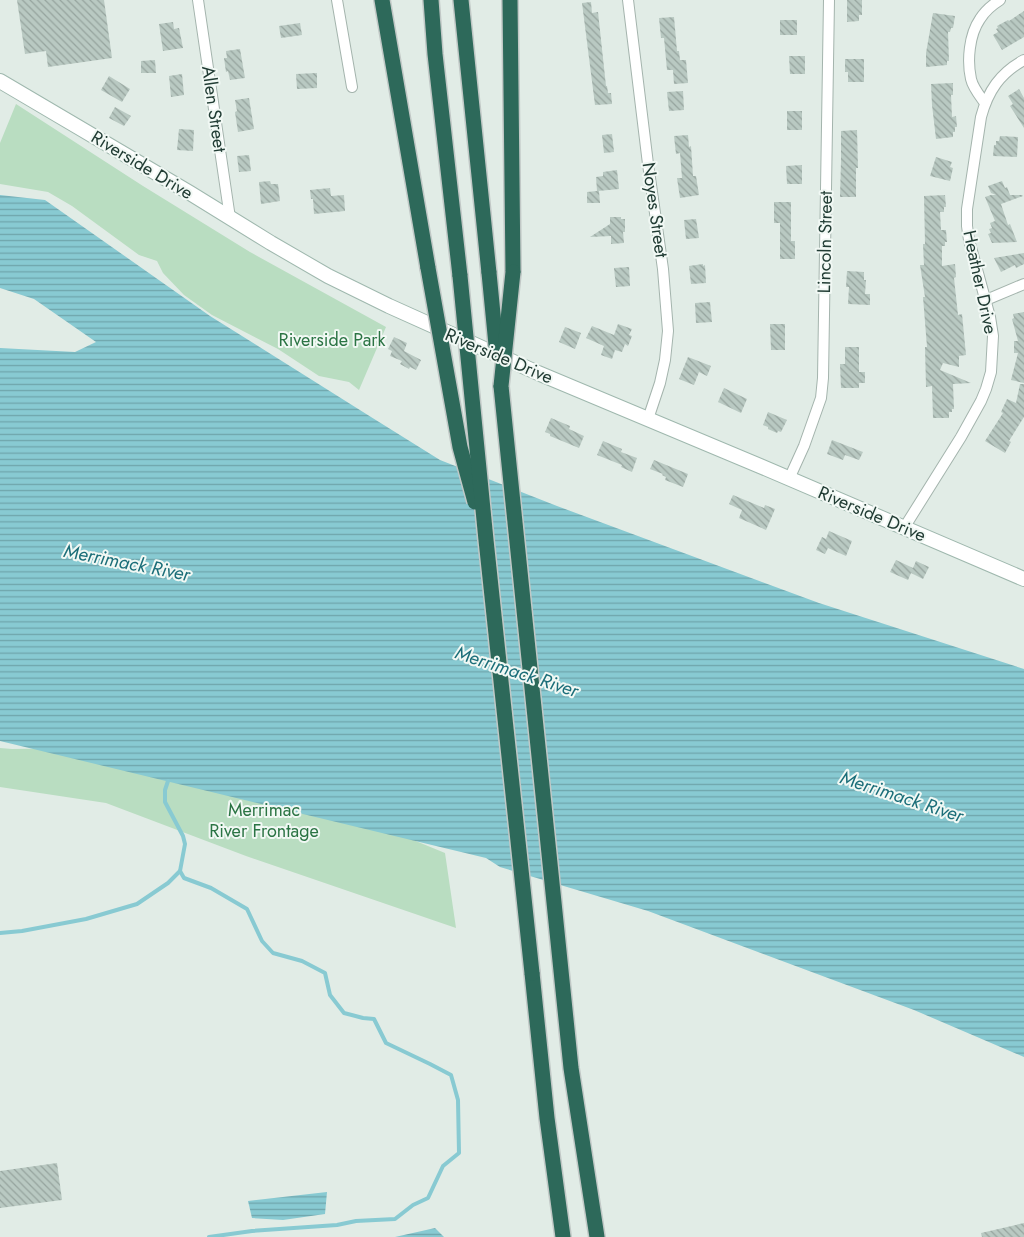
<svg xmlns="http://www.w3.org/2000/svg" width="1024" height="1237" viewBox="0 0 1024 1237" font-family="Jost,sans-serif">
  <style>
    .green { fill: #b9ddc1 }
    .water { fill: url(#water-rules) }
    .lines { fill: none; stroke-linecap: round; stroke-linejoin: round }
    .stream { stroke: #88cad2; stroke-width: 4 }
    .building { fill: url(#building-back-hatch) }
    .street-casing { stroke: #a4b4ad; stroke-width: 12 }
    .secondary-casing { stroke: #9fb8ae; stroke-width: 16 }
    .highway-casing { stroke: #c1c8c6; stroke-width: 18 }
    .street { stroke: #fff; stroke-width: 10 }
    .secondary { stroke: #fff; stroke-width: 14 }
    .highway { stroke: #2d695a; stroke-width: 15 }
    .highway-bridge-casing { stroke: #c1c8c6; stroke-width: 18; stroke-linecap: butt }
    .highway-bridge { stroke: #2d695a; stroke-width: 15 }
    .labels { text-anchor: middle; stroke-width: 4; stroke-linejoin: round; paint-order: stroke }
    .street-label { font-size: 18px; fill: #213c34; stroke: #f1f8f4 }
    .park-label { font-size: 18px; fill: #2b7444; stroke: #f1f8f4 }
    .water-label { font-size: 19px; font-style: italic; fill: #1b6e79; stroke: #f1f8f4 }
  </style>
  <defs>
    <pattern id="water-rules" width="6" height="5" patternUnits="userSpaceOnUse" patternTransform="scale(1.25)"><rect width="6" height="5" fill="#88cad2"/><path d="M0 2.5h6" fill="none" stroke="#6fa5ab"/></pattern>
    <pattern id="building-back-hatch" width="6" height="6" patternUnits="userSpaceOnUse" patternTransform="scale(1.25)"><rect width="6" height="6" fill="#b9c9c2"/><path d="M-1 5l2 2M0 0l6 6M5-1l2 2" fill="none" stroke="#96a49e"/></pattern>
  </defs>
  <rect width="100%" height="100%" fill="#e1ece6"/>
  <g class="green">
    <path d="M16,104L143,186L250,252L386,327L359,390L349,382L319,376L278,349L212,315L184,295L163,273L157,261L139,255L72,206L48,192L0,184V143Z"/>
    <path d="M0,748L12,749L88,748L384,828L445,853L456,928L246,856L106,803L0,787Z"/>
  </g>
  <g class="water">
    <path d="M0,195L45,200L210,316L371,417L440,460L557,506L819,603L1024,669V1057L914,1010L648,911L500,867L486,858L0,741V348L75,352L96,342L34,299L0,288Z"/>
    <path d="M327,1192L325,1214L283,1220L252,1218L248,1201Z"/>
    <path d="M435,1228L444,1237H395Z"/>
  </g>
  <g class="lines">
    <g class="stream">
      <path d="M168,781L165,790V802L183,836L185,844L180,871L184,878L211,888L247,909L262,941L273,953L302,961L325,973L330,995L344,1013L363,1018L374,1019L386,1043L430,1064L451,1075L458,1100L459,1153L443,1166L428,1198L413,1205L395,1219L356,1221L337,1225L252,1231L209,1237"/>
      <path d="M0,933L22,931L86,919L137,904L168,883L180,871"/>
    </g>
  </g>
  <g class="building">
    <path d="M17,0H104L112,58L48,67L46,51L25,54Z"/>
    <path d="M847,0H862V15H859V21L847,22Z"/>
    <path d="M591,2L592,13L598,12L606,86H607L608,93H611L612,104L595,105L582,3Z"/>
    <path d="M1024,11V37L1002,50L993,35L998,32L996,29L998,28L997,26L1008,20L1009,21Z"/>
    <path d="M933,13L955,16L953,28H951L950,32H948L949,61H947V65L926,67V53Z"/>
    <path d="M674,17L677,51H679L680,60H686L688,83L674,84L673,70H667L664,38H661L659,18Z"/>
    <rect x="780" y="20" width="17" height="15"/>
    <path d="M173,22L174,29L179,28L183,48L163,51L159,24Z"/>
    <path d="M300,23L302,35L281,38L279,26Z"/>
    <path d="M240,49L245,78L230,80L228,71L226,72L224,58H227L226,51Z"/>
    <path d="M789,56H805V74H790Z"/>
    <path d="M845,59H864V82H848V72H845Z"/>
    <path d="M155,60L156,73H141V61Z"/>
    <path d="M317,73V88L297,89L296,74Z"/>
    <path d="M182,74L184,95L171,97L169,76Z"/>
    <path d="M109,76L130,89L122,102L101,90Z"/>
    <path d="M953,83V95H951L952,117L956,116L957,127H955V132H953V137L936,139L932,105L931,84Z"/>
    <path d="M1019,89L1024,98V128L1010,106L1013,104L1008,96Z"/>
    <path d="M683,91L684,110L669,111L667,92Z"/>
    <path d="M249,98L254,129L238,132L235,112L237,111L235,100Z"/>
    <path d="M115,107L131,116L124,126L109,118Z"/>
    <rect x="787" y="111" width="15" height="19"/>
    <path d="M179,129L194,130L193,151L177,150Z"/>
    <path d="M857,130L858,168H856V197H840L841,161V131Z"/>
    <path d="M612,134L614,152L604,153L602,135Z"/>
    <path d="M688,135L689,147L691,146L693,176H696L699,195L680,198L677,178H682L680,153L676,154L674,136Z"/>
    <path d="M1000,136L1018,137L1017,157L993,156L994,145H996V141H999Z"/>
    <path d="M249,155L251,171L239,172L237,156Z"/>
    <path d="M936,157L952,162L950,167L953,168L950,181L930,176Z"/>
    <path d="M802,165V184H787L786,166Z"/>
    <path d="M617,170L619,189L598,191H599L600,203H587V192L597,191L596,177L603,176V172Z"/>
    <path d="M270,181L271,184H278L280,201L261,204L259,182Z"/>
    <path d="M1002,181L1005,188L1007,187L1010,195H1022L1023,196L1001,204L1008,225L1010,224L1017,242L992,243L988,234L991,233L989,229L992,228L990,223L995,221L985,197L991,195H996L991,193L988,186Z"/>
    <path d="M330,188L331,196L344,195L345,211L314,214L313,199H311L310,190Z"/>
    <path d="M945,195L946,207H944V212H940L941,230H946L947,242H945V246H942V266L955,264L956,277L954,278L958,315L962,314L966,355L959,356V367L943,363L940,370L971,383L953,384L954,409H952V412H949V418H933L932,386L926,387L925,347H927L923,297H925L920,265H924L923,244H925L924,196Z"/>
    <path d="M774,202H791V241H795V259H780V223H774Z"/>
    <path d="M610,217H621V219H625V232H623L624,243L611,244V236L590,237L610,224Z"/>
    <path d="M696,219L699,238L686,239L684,220Z"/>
    <path d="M1024,253V264L1016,268L1015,265L1001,272L994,258Z"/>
    <path d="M703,264V266L705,265L706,283L691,284L689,266Z"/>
    <path d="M629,267L630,286L616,287L614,268Z"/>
    <path d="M847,271L864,272V280H866L865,294H870V305L848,304L849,287H846Z"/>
    <path d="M710,302L712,322L696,323L695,303Z"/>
    <path d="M1024,312V383L1011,380L1018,353H1014V341H1018L1012,319L1014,318L1013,314Z"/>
    <path d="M618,324L632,329L629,335L632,336L628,346L625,344L622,352L615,350L612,359L601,355L604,346L586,338L592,326L614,335Z"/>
    <path d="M770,324H785V350H771Z"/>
    <path d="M565,327L581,333L575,349L559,342Z"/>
    <path d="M394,337L407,343L404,351L421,360L416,370L410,367L409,369L400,364L402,361L390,356L392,351L388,349Z"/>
    <path d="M845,347H859V372H865V383H859V388H841L840,364H845Z"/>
    <path d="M688,357L711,366L707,376L699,372L694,385L679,379Z"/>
    <path d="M1020,384H1024V417L1009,441L1011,442L1005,453L985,441L1003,413L1001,412L1007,399L1016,403Z"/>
    <path d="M724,388L747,399L741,413L718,402Z"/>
    <path d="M768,412L787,420L781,432L778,431L777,433L768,429V427L763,425Z"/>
    <path d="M551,418L570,426L569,429L584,436L579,448L550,436V434L545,432Z"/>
    <path d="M832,440L863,452L859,460L845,455L843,460L827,454Z"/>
    <path d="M603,441L622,449L621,452L637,458L632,472L621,467L622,465L597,455Z"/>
    <path d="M654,460L688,474L683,487L665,480L666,477L662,475L663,474L650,469Z"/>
    <path d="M733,495L764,508L765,505L775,509L766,530L739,518L742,510L729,504Z"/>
    <path d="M829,531L852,541L846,556L828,548L825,554L816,550L822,537L826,539Z"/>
    <path d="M896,560L913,568L916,561L929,567L923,579L911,573L908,580L890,572Z"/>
    <path d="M57,1163L62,1200L0,1208V1171Z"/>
    <path d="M1024,1223V1237H982L981,1233Z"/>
  </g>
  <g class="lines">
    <defs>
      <g id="street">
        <path d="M198,0L230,218"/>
        <path d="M337,0L352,87"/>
        <path d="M628,0L648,164L663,269L668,331L665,360L660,383L648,419"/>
        <path d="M985,103C980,96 973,88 971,79C967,61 969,35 980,19C985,11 992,5 1000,0"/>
        <path d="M986,300L1024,284"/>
        <path d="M789,479L804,446L821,398L823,378L829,0"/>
        <path d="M904,528L961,437L981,401L986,389L991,372L993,336L990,317L969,240L967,226V209L981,117C988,91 1000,73 1024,60"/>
      </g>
      <path id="secondary" d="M0,81L190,193L271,243L328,276L389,306L538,373L760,466L1024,579"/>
      <g id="highway">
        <path d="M382,0L428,268"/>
        <path d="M431,0L435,54L460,276"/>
        <path d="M461,0L489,273"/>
        <path d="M510,0L513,272"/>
        <path d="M501,386L571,1068L597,1237"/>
        <path d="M532,973L547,1118L563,1237"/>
      </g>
    </defs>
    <use href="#street" class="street-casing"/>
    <use href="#secondary" class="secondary-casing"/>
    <use href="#highway" class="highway-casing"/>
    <use href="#street" class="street"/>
    <use href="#secondary" class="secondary"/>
    <use href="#highway" class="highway"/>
    <defs>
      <g id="highway-bridge">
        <path d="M428,268L460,447L475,502"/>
        <path d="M489,273L497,355"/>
        <path d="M460,276L486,540L532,973"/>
        <path d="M501,386L513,272"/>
      </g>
    </defs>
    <use href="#highway-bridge" class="highway-bridge-casing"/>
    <use href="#highway-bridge" class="highway-bridge"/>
  </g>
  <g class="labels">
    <g class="street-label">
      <text transform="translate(214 109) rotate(82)" y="6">Allen Street</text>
      <text transform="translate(142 165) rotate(31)" y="6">Riverside Drive</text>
      <text transform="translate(655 210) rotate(82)" y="6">Noyes Street</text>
      <text transform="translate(825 242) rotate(-89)" y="6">Lincoln Street</text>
      <text transform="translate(980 282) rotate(78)" y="6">Heather Drive</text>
      <text transform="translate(499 356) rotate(23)" y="6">Riverside Drive</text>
      <text transform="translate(872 514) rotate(23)" y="6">Riverside Drive</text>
    </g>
    <g class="park-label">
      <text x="332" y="346">Riverside Park</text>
      <text x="264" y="816">Merrimac<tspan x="264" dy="21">River Frontage</tspan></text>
    </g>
    <g class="water-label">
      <text transform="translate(127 562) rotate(11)" y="7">Merrimack River</text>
      <text transform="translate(517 671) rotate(18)" y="7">Merrimack River</text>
      <text transform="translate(902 796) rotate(18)" y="7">Merrimack River</text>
    </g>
  </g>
</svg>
